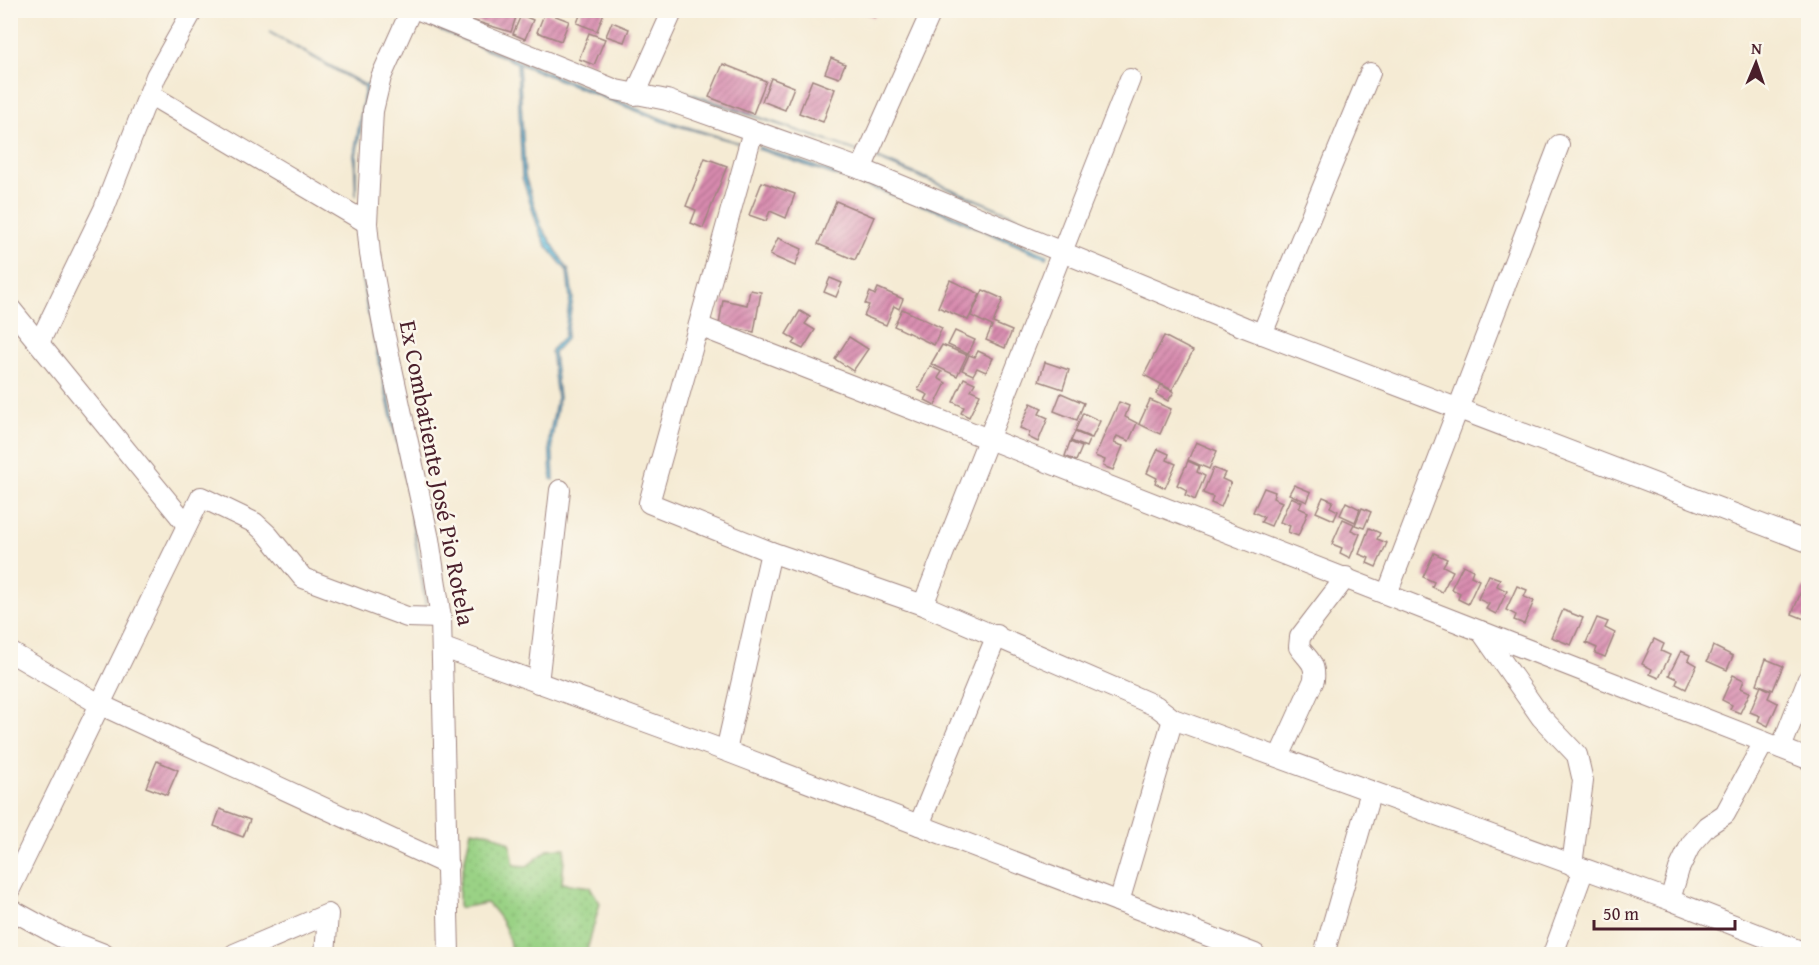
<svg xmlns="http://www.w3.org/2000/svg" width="1819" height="965" viewBox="0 0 1819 965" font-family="'Gentium Book Plus',serif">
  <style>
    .green { fill: url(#green-dots); stroke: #727858; stroke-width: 1.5 }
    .water { fill: url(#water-rules); stroke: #567086; stroke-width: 1.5 }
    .building { fill: url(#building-hatch) }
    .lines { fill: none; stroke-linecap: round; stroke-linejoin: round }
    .minor-casing { stroke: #a08580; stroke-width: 22 }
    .minor { stroke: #fff; stroke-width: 20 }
    .labels { text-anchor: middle; stroke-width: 5; stroke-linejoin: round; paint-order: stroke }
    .street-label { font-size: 24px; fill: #4a1f2b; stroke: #fbf7ec }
  </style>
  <defs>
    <pattern id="green-dots" width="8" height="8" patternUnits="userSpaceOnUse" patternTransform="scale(1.5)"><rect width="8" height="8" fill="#9ad285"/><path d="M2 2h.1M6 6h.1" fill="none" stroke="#86b473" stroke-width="1.8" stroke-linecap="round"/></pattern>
    <pattern id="water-rules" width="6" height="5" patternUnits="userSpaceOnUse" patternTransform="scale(1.5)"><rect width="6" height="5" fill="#63c1e1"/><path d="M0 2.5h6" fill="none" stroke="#57a5c1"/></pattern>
    <pattern id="building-hatch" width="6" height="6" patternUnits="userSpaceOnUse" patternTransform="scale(1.5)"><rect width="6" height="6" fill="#d78aae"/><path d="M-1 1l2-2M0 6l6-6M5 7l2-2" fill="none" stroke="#b0708e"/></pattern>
  </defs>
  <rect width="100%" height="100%" fill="#fbf7ec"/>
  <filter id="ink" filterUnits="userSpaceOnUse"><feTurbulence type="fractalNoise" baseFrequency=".0167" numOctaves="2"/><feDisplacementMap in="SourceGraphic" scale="12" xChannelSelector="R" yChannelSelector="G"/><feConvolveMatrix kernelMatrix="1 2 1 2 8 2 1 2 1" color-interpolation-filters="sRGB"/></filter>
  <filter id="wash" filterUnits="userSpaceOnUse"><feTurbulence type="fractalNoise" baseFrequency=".008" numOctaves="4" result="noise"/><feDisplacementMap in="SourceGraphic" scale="24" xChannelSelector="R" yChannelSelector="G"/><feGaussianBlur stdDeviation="1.35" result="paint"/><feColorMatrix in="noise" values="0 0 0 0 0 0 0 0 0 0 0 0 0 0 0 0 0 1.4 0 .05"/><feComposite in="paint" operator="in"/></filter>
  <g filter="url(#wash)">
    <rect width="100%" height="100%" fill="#f5ebd4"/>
    <path class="green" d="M471,830L491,833L510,843L514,865L527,866L549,849L565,848L562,883L590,887L600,903L586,954H511C510,933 502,918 487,903L459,908V888Z"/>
    <g class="water">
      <path d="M419,21L665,120L739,143L664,122L519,64L525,176L541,226L569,271L573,298L566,339L554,352L559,398L552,438L554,480L551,479L549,437L557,398L551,350L564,337L570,298L567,271L546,245L538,227L522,177L517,63Z"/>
      <path d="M269,32L365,85L368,83L356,156V197L354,155L365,87Z"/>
      <path d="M666,85L860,152L664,86Z"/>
      <path d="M759,147L942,210L1047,255L1046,258L941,212L758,149Z"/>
      <path d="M878,158L1049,230L878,160Z"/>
      <path d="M356,234L368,304L406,474L426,606L404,475L366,305Z"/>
    </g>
    <g id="blocks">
      <g class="building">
        <path d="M471,10H506L517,14L511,32L468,19Z"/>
        <path d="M582,10H605L597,31L577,23Z"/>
        <path d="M857,10H877L874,17Z"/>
        <path d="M545,12L569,21L561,41L537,32Z"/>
        <path d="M521,15L533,20L525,39L513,34Z"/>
        <path d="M612,22L629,29L624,42L606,36Z"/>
        <path d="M589,33L605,39L594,65L579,59Z"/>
        <path d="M831,58L845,64L839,78L825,73Z"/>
        <path d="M723,64L766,81L753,114L709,97Z"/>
        <path d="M771,78L794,87L785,110L762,101Z"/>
        <path d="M812,80L835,89L823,122L799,113Z"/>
        <path d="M705,158L727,166L703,228L691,223L696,210L686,206Z"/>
        <path d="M762,182L795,194L786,218L770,211L766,221L749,215Z"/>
        <path d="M836,201L874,217L855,260L818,244Z"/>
        <path d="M778,238L802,249L795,266L770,255Z"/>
        <path d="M830,278L842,283L836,297L824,292Z"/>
        <path d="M950,280L980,294L968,320L938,307Z"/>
        <path d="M878,288L903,299L899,309L894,306L886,325L864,316L869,305L865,304L870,292L875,295Z"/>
        <path d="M750,290L761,292L754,332L719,325L723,300L747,305Z"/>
        <path d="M983,290L1003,299L993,323L1012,331L1005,348L986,340L992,326L971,316Z"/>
        <path d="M902,309L942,328L934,345L894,326Z"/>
        <path d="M800,311L810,317L805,324L815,330L803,349L793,344L796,340L786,334Z"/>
        <path d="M955,331L975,340L968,354L948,345Z"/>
        <path d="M1164,336L1193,351L1172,390L1144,375Z"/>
        <path d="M849,337L868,349L853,371L835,359Z"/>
        <path d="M942,345L967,355L957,376L931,364Z"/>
        <path d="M978,351L993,358L986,372L977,368L973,375L962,370L969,355L975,357Z"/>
        <path d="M1045,362L1069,370L1063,389L1039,381Z"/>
        <path d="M930,366L942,372L938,378L946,383L935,405L925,400L928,395L918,390Z"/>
        <path d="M964,378L975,383L971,390L980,394L969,417L961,413L964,407L953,402Z"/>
        <path d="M1161,385L1174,392L1168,401L1156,394Z"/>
        <path d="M1061,393L1084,403L1077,420L1054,411Z"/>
        <path d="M1150,400L1171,409L1160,434L1139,424Z"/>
        <path d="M1119,402L1129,406L1125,417L1137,423L1129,441L1117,436L1114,443L1123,446L1113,470L1103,466L1105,460L1095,456Z"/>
        <path d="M1031,403L1042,408L1039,414L1048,418L1038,442L1028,437L1030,432L1020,428Z"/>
        <path d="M1083,413L1100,421L1092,438L1075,431Z"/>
        <path d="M1075,432L1090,438L1086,447L1071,441Z"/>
        <path d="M1070,442L1082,447L1076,461L1065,456Z"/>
        <path d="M1196,442L1217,451L1209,469L1188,460Z"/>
        <path d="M1158,449L1169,454L1167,460L1176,464L1165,488L1155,483L1157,478L1147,473Z"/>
        <path d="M1188,461L1199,466L1197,472L1205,476L1195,500L1185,495L1187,490L1177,485Z"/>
        <path d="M1213,468L1225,473L1222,479L1231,483L1221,507L1211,503L1213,497L1203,493Z"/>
        <path d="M1294,485L1311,492L1307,502L1289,494Z"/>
        <path d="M1264,488L1275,492L1273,498L1282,502L1271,526L1261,522L1264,517L1253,512Z"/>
        <path d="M1291,497L1302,502L1299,508L1308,512L1298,536L1288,532L1290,526L1280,522Z"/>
        <path d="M1323,497L1333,501L1330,507L1338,511L1334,520L1316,512Z"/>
        <path d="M1346,502L1360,509L1355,522L1340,515Z"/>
        <path d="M1362,508L1371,512L1364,528L1355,525Z"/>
        <path d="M1343,519L1354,524L1351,530L1360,534L1350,558L1340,553L1342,548L1332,544Z"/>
        <path d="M1369,528L1380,533L1377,539L1387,543L1376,567L1367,563L1369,558L1359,554Z"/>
        <path d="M1434,553L1447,559L1443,566L1453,571L1442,592L1432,587L1434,582L1423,577Z"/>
        <path d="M1463,565L1473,570L1471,576L1479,580L1468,604L1458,599L1460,593L1451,589Z"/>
        <path d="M1489,575L1500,579L1497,586L1507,591L1496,614L1486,609L1489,604L1478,599Z"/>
        <path d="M1517,586L1527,590L1524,597L1534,601L1524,624L1514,620L1516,615L1506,610Z"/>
        <path d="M1803,587L1808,589L1807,620L1792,614Z"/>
        <path d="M1563,610L1583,618L1571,645L1551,637Z"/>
        <path d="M1597,618L1608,622L1605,628L1615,633L1605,657L1595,653L1597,648L1586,643Z"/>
        <path d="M1654,639L1664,644L1661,651L1670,655L1659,678L1650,674L1652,669L1642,664Z"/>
        <path d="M1713,646L1733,656L1727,670L1707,661Z"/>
        <path d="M1681,651L1690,655L1688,660L1697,665L1686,689L1676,684L1678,679L1669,675Z"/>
        <path d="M1766,659L1783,666L1773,690L1757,684Z"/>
        <path d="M1733,675L1744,680L1741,688L1750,692L1740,713L1730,709L1732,705L1722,700Z"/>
        <path d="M1761,686L1771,691L1768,698L1778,703L1768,726L1758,721L1760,716L1750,712Z"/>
        <path d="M157,761L178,770L167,795L146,787Z"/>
        <path d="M220,809L250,820L243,837L214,826Z"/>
      </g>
    </g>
  </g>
  <g filter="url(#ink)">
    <use href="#blocks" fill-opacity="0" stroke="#a08580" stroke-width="1.5"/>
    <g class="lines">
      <defs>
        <g id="minor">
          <path d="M411,10L381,77L373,111L367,223L370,254L385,336L429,539L441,618L449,954"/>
          <path d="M419,10L616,90L667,100L861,169L1244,327L1808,542"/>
          <path d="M149,94L367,223"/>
          <path d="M635,95L673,10"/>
          <path d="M753,131L649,503L771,552L923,605L1156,706L1173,719L1670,900L1808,954"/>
          <path d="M861,169L932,10"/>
          <path d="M10,308L187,525"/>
          <path d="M699,326L1808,759"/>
          <path d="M1262,334L1370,73"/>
          <path d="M40,341L104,209L156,76L193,10"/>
          <path d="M1387,594L1559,145"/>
          <path d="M923,605L1130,79"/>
          <path d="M1481,631L1541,717L1577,755L1583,781L1572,865"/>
          <path d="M444,648L726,751L1255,954"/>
          <path d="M10,652L101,705L448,865"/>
          <path d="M538,683L560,490"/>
          <path d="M1781,748L1808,679"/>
          <path d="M726,751L771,552"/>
          <path d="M1279,757L1314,680C1316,662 1308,660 1299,647L1300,637L1346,577"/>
          <path d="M919,825L997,635"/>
          <path d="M10,889L201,497L255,523L268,535L303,578L407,617L441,618"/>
          <path d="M1670,900L1679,869L1691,844L1707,826L1725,814L1764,742"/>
          <path d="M1119,902L1173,719"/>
          <path d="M10,909L63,938L104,954"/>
          <path d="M234,954L328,914L325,954"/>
          <path d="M1324,954L1371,791"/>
          <path d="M1553,954L1584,869"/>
        </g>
      </defs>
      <use href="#minor" class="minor-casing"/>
      <use href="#minor" class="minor"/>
    </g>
  </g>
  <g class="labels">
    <g class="street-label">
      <text transform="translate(437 473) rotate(79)" y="8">Ex Combatiente José Pio Rotela</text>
    </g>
  </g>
  <rect width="1819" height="965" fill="none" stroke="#fbf7ec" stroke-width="36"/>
  <g transform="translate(1756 63) rotate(2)" stroke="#fbf7ec" stroke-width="4.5" paint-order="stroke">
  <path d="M0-4.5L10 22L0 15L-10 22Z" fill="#4a1f2b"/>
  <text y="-9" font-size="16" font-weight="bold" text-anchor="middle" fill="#4a1f2b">N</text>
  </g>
  <path d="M1594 920v9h141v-9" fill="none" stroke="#4a1f2b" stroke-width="3"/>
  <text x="1603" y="920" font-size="18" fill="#4a1f2b" stroke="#fbf7ec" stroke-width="4.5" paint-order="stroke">50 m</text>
</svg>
